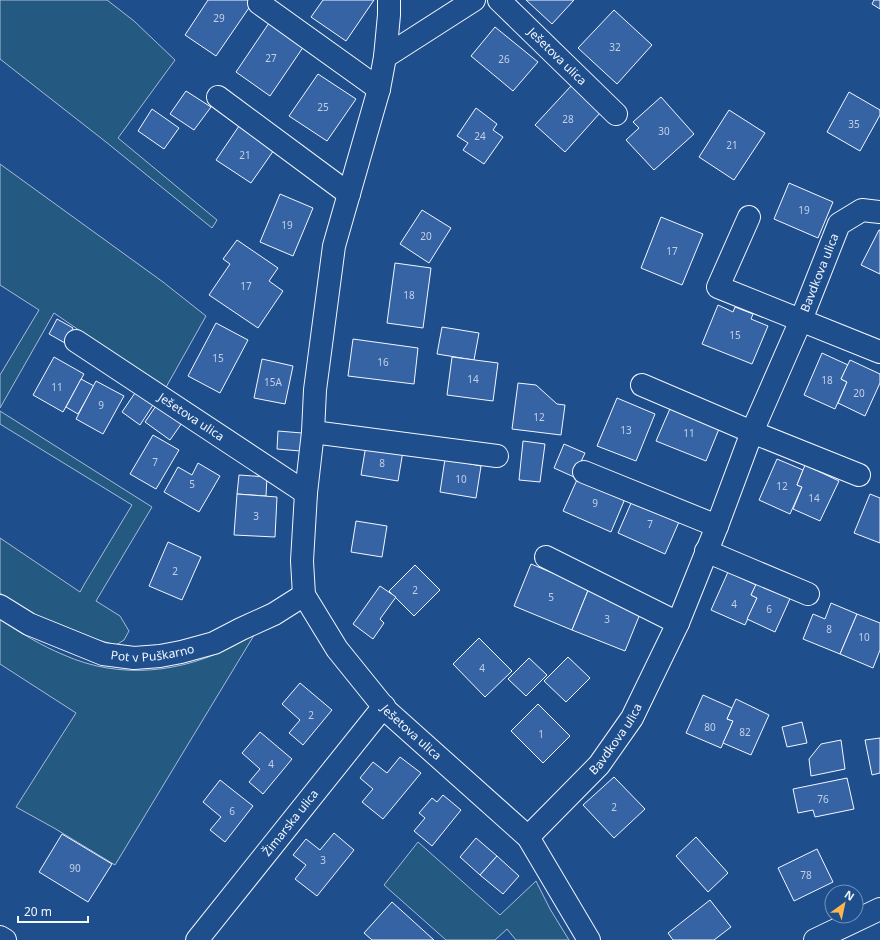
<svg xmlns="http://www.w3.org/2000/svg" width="880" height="940" viewBox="0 0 880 940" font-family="'Noto Sans',sans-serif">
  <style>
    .green { fill: #245a82; stroke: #a8bbd7 }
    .building { fill: #3563a3; stroke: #f2f6ff }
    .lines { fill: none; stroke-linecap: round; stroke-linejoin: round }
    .minor-casing { stroke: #f2f6ff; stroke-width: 24 }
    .minor { stroke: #1f4e8c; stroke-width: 22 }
    .labels { text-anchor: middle; stroke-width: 3; stroke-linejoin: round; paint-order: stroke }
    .number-label { font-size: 10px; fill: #c3d1e8 }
    .street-label { font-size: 12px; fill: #f2f6ff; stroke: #1f4e8c }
  </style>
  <rect width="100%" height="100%" fill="#1f4e8c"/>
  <g class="green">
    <path d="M0,0H107L134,21L175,60L118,138L217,220L212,228L106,142L0,59Z"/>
    <path d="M0,164L163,282L206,316L165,389L54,313L0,408V375L39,310L0,285Z"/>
    <path d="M0,411L152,507L96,601L120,616L129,631L124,640L116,645L98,640L37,616L0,593V538L80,592L85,583L132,505L0,424Z"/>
    <path d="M0,620C21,633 42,646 64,655C120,680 182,673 235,645C242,641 249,636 256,632L115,865L54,828L16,807L76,713L0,664Z"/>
    <path d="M418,842L500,915L536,881L550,909L569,940H516L507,929L495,940H446L384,885Z"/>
  </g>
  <g class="building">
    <path d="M208,0H251L253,2L216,56L185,35Z"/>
    <path d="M323,0H374L346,41L311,17Z"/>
    <path d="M526,0H574L552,24Z"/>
    <path d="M874,0H880V9L872,4Z"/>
    <path d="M614,10L652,45L617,84L578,48Z"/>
    <path d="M271,20L306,43L270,96L236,72Z"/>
    <path d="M495,27L538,62L513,91L471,56Z"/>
    <path d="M318,74L356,99L327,141L289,116Z"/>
    <path d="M571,86L600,113L565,152L535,125Z"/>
    <path d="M186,91L211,107L194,130L170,114Z"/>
    <path d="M849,92L880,110V115L860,151L827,132Z"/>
    <path d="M661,97L694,134L654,170L626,140L639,128L633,122Z"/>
    <path d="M476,108L497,124L493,130L503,137L484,164L463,150L468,143L457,136Z"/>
    <path d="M152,109L179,128L164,149L138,131Z"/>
    <path d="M729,110L765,133L734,180L699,157Z"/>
    <path d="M239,126L274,150L251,183L216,160Z"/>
    <path d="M789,183L833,202L818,238L774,219Z"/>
    <path d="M280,194L313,208L293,256L260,242Z"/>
    <path d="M422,210L451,228L429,263L400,244Z"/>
    <path d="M661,217L703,234L682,285L641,268Z"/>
    <path d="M879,230H880V274L861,265Z"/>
    <path d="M237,240L278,268L269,281L283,291L258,328L209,295L230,264L223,259Z"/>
    <path d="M395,263L431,268L423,328L387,323Z"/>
    <path d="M718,305L733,312L735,307L753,314L751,319L768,326L752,364L702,344Z"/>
    <path d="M57,319L73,328L65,343L49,334Z"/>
    <path d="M216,323L248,340L220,393L188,376Z"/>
    <path d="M442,327L479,333L474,360L437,354Z"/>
    <path d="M353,339L418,348L414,384L348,376Z"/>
    <path d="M822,353L848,365L841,379L847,382L835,409L804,395Z"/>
    <path d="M54,357L84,374L63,412L33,395Z"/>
    <path d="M452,357L498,363L493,401L447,395Z"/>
    <path d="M262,359L293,366L285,404L254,398Z"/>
    <path d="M850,360L880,374V383L865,416L838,403L847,382L841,379Z"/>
    <path d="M81,379L94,386L78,414L66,407Z"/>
    <path d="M96,381L124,396L103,434L76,419Z"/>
    <path d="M518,383L536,385L557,404L565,405L561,435L512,429Z"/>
    <path d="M137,390L155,402L140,425L122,412Z"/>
    <path d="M617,398L655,414L636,461L597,446Z"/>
    <path d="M158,403L184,420L170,440L145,422Z"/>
    <path d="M672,404L721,424L706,461L656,441Z"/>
    <path d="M278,431L302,433L300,451L277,449Z"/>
    <path d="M153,435L179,450L156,489L130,474Z"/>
    <path d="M523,441L545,444L540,482L519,480Z"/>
    <path d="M564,444L585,453L574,477L554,468Z"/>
    <path d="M366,445L403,451L398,481L361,475Z"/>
    <path d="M445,459L481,466L476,498L440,492Z"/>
    <path d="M777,459L803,470L797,485L802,487L790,514L759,500Z"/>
    <path d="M198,463L220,476L199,512L164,492L178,467L192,475Z"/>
    <path d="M805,465L839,481L820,521L793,509L802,487L797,485Z"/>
    <path d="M580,473L627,494L611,532L563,511Z"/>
    <path d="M239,475L267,477L266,496L237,494Z"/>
    <path d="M237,494L277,497L275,537L234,535Z"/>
    <path d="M635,494L682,515L665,554L618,533Z"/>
    <path d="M870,494L880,498V543L854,533Z"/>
    <path d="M356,521L387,526L382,557L351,552Z"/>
    <path d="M168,542L201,557L182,600L149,586Z"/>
    <path d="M531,564L589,588L572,630L514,606Z"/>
    <path d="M415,565L440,590L414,616L389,591Z"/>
    <path d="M728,572L756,585L751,595L757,598L745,625L711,610Z"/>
    <path d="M760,576L793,592L775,632L747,619L757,598L751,595Z"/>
    <path d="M380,586L396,597L380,619L384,623L373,639L353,624Z"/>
    <path d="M589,588L642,609L625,651L572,630Z"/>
    <path d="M831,603L857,614L840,654L803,639L813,614L825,619Z"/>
    <path d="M857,614L880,623V650L873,668L840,654Z"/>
    <path d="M479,638L512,671L485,697L453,664Z"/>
    <path d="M568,657L590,678L566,702L544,681Z"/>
    <path d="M529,658L547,675L526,696L508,679Z"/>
    <path d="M300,683L332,710L303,745L289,733L300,720L282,704Z"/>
    <path d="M703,695L732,708L727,719L733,721L721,748L686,733Z"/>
    <path d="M736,699L769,715L751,755L723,743L733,721L727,719Z"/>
    <path d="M538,704L570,736L543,763L511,731Z"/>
    <path d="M802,722L807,743L787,747L782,727Z"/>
    <path d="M260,732L292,759L263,794L249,782L260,769L242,753Z"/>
    <path d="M880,738V773L872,775L865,740Z"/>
    <path d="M841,740L845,769L811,776L809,759L821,744Z"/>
    <path d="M400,757L421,773L383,819L362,802L373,789L360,778L373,762L387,773Z"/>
    <path d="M614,777L645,809L614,838L583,805Z"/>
    <path d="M847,778L854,809L815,817L813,810L798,813L793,789Z"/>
    <path d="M220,780L253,806L225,842L210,830L221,817L203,802Z"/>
    <path d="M443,795L461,810L432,846L414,831L425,818L419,813L432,798L437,802Z"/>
    <path d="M334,833L354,850L317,896L295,879L306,865L293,855L306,839L320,850Z"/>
    <path d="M62,834L112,864L88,902L39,872Z"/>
    <path d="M696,837L728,873L708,892L676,856Z"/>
    <path d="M476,838L497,856L480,875L460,857Z"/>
    <path d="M817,849L833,882L794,901L778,868Z"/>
    <path d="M497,856L519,876L503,894L480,875Z"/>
    <path d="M710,900L731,927L714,940H673L668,933Z"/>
    <path d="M392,902L434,940H372L364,933Z"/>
  </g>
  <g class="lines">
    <defs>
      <g id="minor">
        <path id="s1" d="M389,0V15L385,57L379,89L334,246L315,390L313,432L306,493L302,561L304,595L337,649L387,711L528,837L589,940"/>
        <path id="s2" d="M499,0L616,114"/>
        <path d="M259,3L379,89"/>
        <path d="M385,57L474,0"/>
        <path d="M218,97L349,194"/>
        <path d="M749,217L718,287L880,352"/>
        <path id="s3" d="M76,341L306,493"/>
        <path d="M642,385L752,432L859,475"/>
        <path d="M313,432L497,456"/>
        <path d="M584,472L717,526"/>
        <path d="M706,551L808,594"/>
        <path d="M546,557L678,623"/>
        <path id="s4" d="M0,606L29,624L103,654L134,658L160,656L181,652L214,643L241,629L274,614L304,595"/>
        <path id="s5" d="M528,837L599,765L632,718L678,623L717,526L752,432L801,320L839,224L862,210L880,212"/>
        <path d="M0,937L5,940"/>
        <path id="s6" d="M197,940L384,706"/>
        <path d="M815,940L880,909"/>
      </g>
    </defs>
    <use href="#minor" class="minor-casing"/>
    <use href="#minor" class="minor"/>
  </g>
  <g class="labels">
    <g class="number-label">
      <text x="219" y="22">29</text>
      <text x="615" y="51">32</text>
      <text x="271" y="62">27</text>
      <text x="504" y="63">26</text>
      <text x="323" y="111">25</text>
      <text x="568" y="123">28</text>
      <text x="854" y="128">35</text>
      <text x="664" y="135">30</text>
      <text x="480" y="140">24</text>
      <text x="732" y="149">21</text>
      <text x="245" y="159">21</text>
      <text x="804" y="214">19</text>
      <text x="287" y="229">19</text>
      <text x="426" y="240">20</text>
      <text x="672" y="255">17</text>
      <text x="246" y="290">17</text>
      <text x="409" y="299">18</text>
      <text x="735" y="339">15</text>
      <text x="218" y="362">15</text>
      <text x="383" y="366">16</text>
      <text x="473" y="383">14</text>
      <text x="827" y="384">18</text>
      <text x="273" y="386">15A</text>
      <text x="57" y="391">11</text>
      <text x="859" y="397">20</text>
      <text x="101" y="409">9</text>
      <text x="539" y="421">12</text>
      <text x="626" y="434">13</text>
      <text x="689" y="437">11</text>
      <text x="155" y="466">7</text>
      <text x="382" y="467">8</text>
      <text x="461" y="483">10</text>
      <text x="192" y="488">5</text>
      <text x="782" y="490">12</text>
      <text x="814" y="502">14</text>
      <text x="595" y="507">9</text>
      <text x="256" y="520">3</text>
      <text x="650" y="528">7</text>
      <text x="175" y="575">2</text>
      <text x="415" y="594">2</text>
      <text x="551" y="601">5</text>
      <text x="734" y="608">4</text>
      <text x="769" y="613">6</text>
      <text x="607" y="623">3</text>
      <text x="829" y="633">8</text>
      <text x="864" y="641">10</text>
      <text x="482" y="672">4</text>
      <text x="311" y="719">2</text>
      <text x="710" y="731">80</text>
      <text x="745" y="736">82</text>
      <text x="541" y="738">1</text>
      <text x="271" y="768">4</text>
      <text x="823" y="803">76</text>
      <text x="614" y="811">2</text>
      <text x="232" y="815">6</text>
      <text x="323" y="864">3</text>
      <text x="75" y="872">90</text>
      <text x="806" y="879">78</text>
    </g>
    <g class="street-label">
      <text dy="4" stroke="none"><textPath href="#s2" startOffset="81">Ješetova ulica</textPath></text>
      <text dy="4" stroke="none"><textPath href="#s5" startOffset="642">Bavdkova ulica</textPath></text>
      <text dy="4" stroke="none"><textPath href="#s3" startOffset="138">Ješetova ulica</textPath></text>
      <text dy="4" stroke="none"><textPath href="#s4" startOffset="164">Pot v Puškarno</textPath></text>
      <text dy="4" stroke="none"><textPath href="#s1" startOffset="779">Ješetova ulica</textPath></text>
      <text dy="4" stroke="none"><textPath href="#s5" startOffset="132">Bavdkova ulica</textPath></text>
      <text dy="4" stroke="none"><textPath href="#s6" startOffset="150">Žimarska ulica</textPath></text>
    </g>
  </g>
  <g transform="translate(844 904) rotate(33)"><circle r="19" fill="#1f4e8c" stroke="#7391ba"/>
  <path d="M0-3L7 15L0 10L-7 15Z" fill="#ffb74d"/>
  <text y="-6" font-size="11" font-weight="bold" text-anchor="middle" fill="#f2f6ff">N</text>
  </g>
  <path d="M18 916v6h70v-6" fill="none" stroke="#f2f6ff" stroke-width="2"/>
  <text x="24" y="916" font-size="12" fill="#f2f6ff" stroke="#1f4e8c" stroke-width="3" paint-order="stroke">20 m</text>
</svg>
